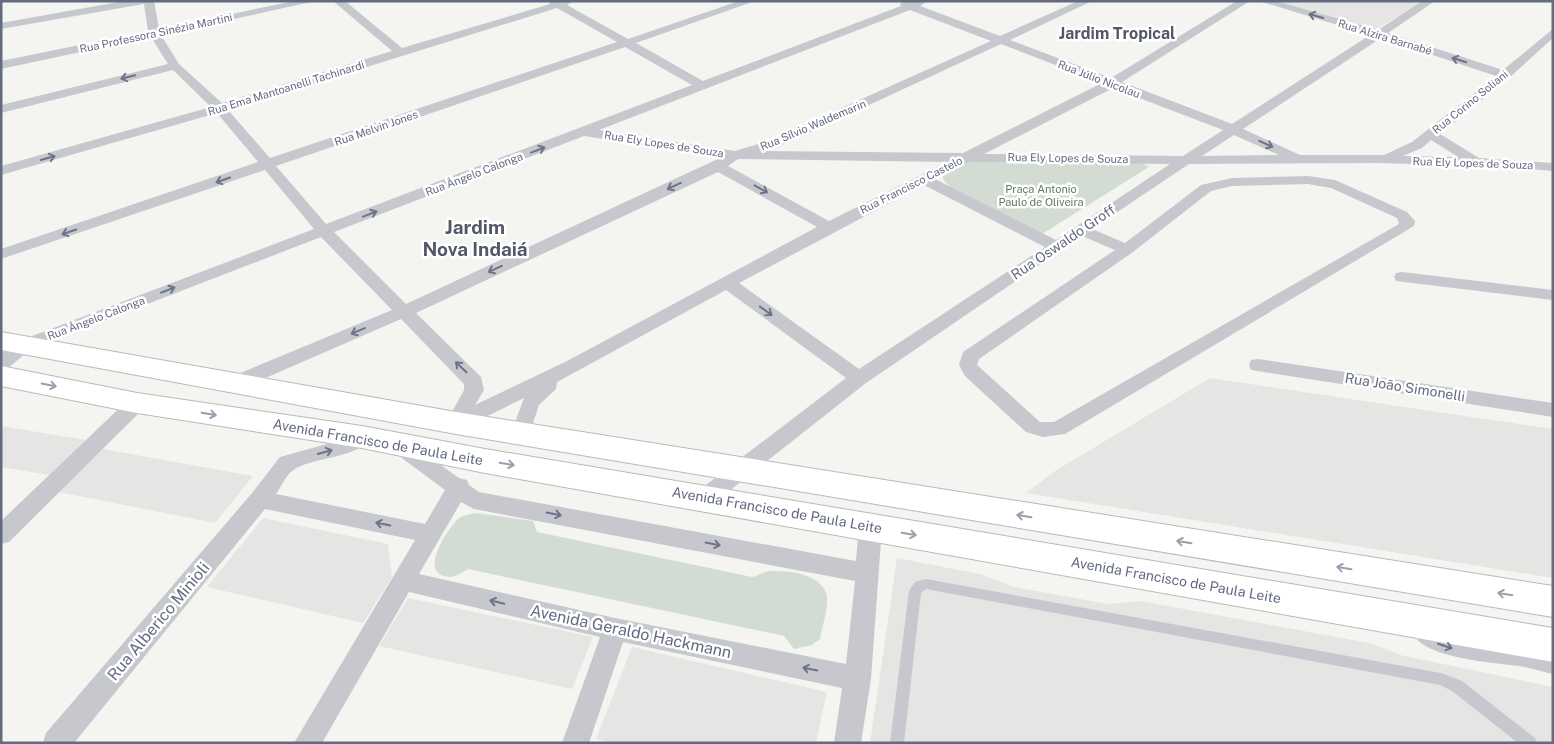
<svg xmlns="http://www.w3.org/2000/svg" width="1554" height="744" viewBox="0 0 1554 744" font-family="'Public Sans',sans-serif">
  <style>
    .built { fill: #e5e6e4 }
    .green { fill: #d3dcd2 }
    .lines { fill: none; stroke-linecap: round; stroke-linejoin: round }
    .primary-casing { stroke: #b7b9be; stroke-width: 2 }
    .service { fill: #c7c8cd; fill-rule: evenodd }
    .minor { fill: #c7c8cd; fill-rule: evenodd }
    .primary { fill: #fff; fill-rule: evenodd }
    .oneway { stroke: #6d748a }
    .oneway2 { stroke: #9a9fae }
    .labels { text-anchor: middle; stroke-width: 5; stroke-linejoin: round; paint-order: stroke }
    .far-street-label { font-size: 11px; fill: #636b83; stroke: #fff }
    .far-park-label { font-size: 11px; fill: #627a64; stroke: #fff }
    .street-label { font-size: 14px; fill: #636b83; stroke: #fff }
    .far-district-label { font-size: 16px; font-weight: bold; fill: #515768; stroke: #fff }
    .near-street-label { font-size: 16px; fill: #636b83; stroke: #fff }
    .district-label { font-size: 19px; font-weight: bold; fill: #515768; stroke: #fff }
  </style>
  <rect width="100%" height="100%" fill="#f4f5f1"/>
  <g class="built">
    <path d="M1275,1H1407L1418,4L1373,31Z"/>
    <path d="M1210,378L1553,429V578L1026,493L1055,471Z"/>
    <path d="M1,426L86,440L49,475L1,467Z"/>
    <path d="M103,449L253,476L215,523L59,492Z"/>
    <path d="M263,518L388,544L392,577L363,623L207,587Z"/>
    <path d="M897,558L980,574L1014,587L1108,604L1141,601L1374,644L1400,655L1553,687V743H870Z"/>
    <path d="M408,598L593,637L572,689L379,646Z"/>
    <path d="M632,647L827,692L816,743H613L596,739Z"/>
  </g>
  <g class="green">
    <path d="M970,160L1142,163L1149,167L1042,234L950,187L943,179V174Z"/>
    <path d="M477,513L533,521L537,532L752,577C759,575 768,570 775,571C791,571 819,574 826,593C830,605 822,626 820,639L812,645L794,649L784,636L468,569C463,572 455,577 450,577C417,576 446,532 456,521C461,515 470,514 477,513Z"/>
  </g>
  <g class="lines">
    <defs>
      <g id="primary">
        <path d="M1,332L456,412L1553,586V617L456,434L1,350Z"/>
        <path d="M1,366L137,393L362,426L485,449L1553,628V662L485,473L362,448L137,413L1,386Z"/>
      </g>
    </defs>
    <use href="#primary" class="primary-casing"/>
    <g class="service">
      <path d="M926,579L1441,673L1462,681L1535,738L1537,743H1518L1452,691L1440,685L926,589L921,593L904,743H890L909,591L915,582Z"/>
      <path d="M1420,628C1431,632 1440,640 1452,643C1485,652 1520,652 1553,662V674C1541,671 1530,668 1519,666C1495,663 1424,658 1413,634L1415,630Z"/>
    </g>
    <g class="minor">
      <path d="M124,1H154L159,29L294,1H316L161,35L179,64L222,103L392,51L333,1H345L402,48L550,4L548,1H574L567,5L628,39L739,1H755L636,43L703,81L901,6L900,4L903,1H928L920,6L1000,36L1078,1H1092L1010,40L1111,78L1237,1H1250L1122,82L1232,124L1370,35L1259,1H1276L1378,30L1422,1H1435L1388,33L1503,70L1553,29V38L1509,78L1440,134L1479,158L1553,163V171L1508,167L1379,163L1189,164L1092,229L1125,243L1201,185L1232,178L1308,176L1335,180L1407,212L1415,221L1414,226L1065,434L1043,437L1026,432L965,376L959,365L963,352L1115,250L1082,236L866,383L714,503L706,506L698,503L695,497L698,491L846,378L726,290L557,382L556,389L539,405L528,438L521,440L514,438L511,433L524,398L463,428L456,430L449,428L446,423L464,390V384L401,319L240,389L233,391L226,389L223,384L226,379L392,310L321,237L31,349L8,368L1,369V353L19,341L314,229L265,170L1,259V249L258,162L217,113L1,175V166L211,107L173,70L1,113V105L168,64L151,37L1,69V61L148,31L144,4L1,29V23ZM557,8L617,42L270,158L228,110ZM910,10L991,41L768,141L735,151L599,130ZM1381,38L1496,76L1412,142L1384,155H1300L1243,129ZM1001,44L1102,83L963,153L763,151L778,147ZM625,47L692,85L326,224L276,166ZM1113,88L1223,130L1183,156L984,154ZM1234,135L1279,155L1202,156ZM584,136L722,157L406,304L334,232ZM1431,140L1458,157L1403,156L1422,148ZM738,159L947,162L829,221L728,166ZM968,162L1170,164L1056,240L935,179ZM718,172L817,227L567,361L475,405L484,390L481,377L416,313ZM1308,184L1331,188L1397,218L1399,224L1054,422H1040L977,365L979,359L1133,252L1211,191L1232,186ZM924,185L1045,247L859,369L739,283Z"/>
      <path d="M1402,272L1553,290V300L1396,281L1394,277L1396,273Z"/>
      <path d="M1258,359L1553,403V417L1251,370L1249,365L1251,360Z"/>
      <path d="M137,396L144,398L147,403L144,408L9,542L1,544V521L130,398Z"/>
      <path d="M362,429L369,432L372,437C360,458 313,457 295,469C287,473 281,487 276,494L425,524L445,490L391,450L388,445L391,440L398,437L405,440L459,478L467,480L469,485L479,492L856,561L858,536L863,521L871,518L879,521L882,527L871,679L861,743H834L842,688L623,642L589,743H562L600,637L409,592L322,743H294L415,540L265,509L74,743H43L46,733L252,493L280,457L330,443ZM461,502L474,509L855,581L846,664L615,618L419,574Z"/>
    </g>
    <use href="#primary" class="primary"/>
  </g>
  <defs><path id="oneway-shaft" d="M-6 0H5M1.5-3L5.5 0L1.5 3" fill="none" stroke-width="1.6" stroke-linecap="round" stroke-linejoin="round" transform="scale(1.25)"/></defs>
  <g class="oneway">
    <use href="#oneway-shaft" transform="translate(1316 16) rotate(-164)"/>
    <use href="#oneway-shaft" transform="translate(1459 60) rotate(-162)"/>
    <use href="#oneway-shaft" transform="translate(128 77) rotate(166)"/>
    <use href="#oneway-shaft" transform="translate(1266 144) rotate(24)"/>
    <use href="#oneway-shaft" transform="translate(538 150) rotate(-21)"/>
    <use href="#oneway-shaft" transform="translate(48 158) rotate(-16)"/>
    <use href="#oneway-shaft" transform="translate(223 180) rotate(161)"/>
    <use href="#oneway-shaft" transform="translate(674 186) rotate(155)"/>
    <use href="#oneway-shaft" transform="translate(761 189) rotate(29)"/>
    <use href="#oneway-shaft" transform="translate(370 214) rotate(-21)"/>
    <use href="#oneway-shaft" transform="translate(69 232) rotate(161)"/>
    <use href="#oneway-shaft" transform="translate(495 269) rotate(155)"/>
    <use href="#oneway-shaft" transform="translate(168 290) rotate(-21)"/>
    <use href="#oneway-shaft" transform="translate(766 311) rotate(36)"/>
    <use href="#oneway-shaft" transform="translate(358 331) rotate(157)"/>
    <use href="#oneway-shaft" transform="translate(461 367) rotate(-136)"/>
    <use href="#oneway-shaft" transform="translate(325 452) rotate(-16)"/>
    <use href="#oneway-shaft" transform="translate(554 514) rotate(11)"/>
    <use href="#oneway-shaft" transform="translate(383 524) rotate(-168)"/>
    <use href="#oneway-shaft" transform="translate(713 544) rotate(11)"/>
    <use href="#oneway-shaft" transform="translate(497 602) rotate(-167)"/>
    <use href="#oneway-shaft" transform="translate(1445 646) rotate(18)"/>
    <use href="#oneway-shaft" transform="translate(810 669) rotate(-168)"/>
  </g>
  <g class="oneway2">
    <use href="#oneway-shaft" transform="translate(49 385) rotate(11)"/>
    <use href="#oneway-shaft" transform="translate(209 414) rotate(9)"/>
    <use href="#oneway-shaft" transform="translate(507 464) rotate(9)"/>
    <use href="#oneway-shaft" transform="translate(1024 516) rotate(-171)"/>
    <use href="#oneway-shaft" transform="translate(909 534) rotate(10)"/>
    <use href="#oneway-shaft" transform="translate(1184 542) rotate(-171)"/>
    <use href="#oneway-shaft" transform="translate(1344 568) rotate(-171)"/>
    <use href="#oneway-shaft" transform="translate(1505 594) rotate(-171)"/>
  </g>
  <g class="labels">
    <g class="far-street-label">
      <text transform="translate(156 33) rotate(-12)" y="4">Rua Professora Sinézia Martini</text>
      <text transform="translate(1385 37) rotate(17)" y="4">Rua Alzira Barnabé</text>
      <text transform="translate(1099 79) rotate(21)" y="4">Rua Júlio Nicolau</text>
      <text transform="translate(286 88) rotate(-17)" y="4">Rua Ema Mantoanelli Tachinardi</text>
      <text transform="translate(1470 102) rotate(-39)" y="4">Rua Corino Soliani</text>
      <text transform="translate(813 125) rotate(-23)" y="4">Rua Sílvio Waldemarin</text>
      <text transform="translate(376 128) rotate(-19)" y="4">Rua Melvin Jones</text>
      <text transform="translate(664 144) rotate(9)" y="4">Rua Ely Lopes de Souza</text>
      <text transform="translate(1068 158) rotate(1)" y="4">Rua Ely Lopes de Souza</text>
      <text transform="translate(1473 163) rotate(2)" y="4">Rua Ely Lopes de Souza</text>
      <text transform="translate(474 174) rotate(-21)" y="4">Rua Ângelo Calonga</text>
      <text transform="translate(911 185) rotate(-27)" y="4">Rua Francisco Castelo</text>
      <text transform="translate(96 318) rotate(-21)" y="4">Rua Ângelo Calonga</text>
    </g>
    <g class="far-park-label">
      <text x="1041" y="193">Praça Antonio<tspan x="1041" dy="13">Paulo de Oliveira</tspan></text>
    </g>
    <g class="street-label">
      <text transform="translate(1063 242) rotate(-34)" y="5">Rua Oswaldo Groff</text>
      <text transform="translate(1405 387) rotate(9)" y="5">Rua João Simonelli</text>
      <text transform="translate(378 442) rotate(10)" y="5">Avenida Francisco de Paula Leite</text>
      <text transform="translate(777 510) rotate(10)" y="5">Avenida Francisco de Paula Leite</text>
      <text transform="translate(1176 580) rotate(10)" y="5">Avenida Francisco de Paula Leite</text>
    </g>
    <g class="far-district-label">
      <text x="1117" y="39">Jardim Tropical</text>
    </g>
    <g class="near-street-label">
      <text transform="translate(158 621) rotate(-50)" y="6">Rua Alberico Minioli</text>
      <text transform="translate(631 631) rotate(12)" y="6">Avenida Geraldo Hackmann</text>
    </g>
    <g class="district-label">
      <text x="475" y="234">Jardim<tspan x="475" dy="22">Nova Indaiá</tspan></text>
    </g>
  </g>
  <rect width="1554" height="744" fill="none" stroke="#636b83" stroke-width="5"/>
</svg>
